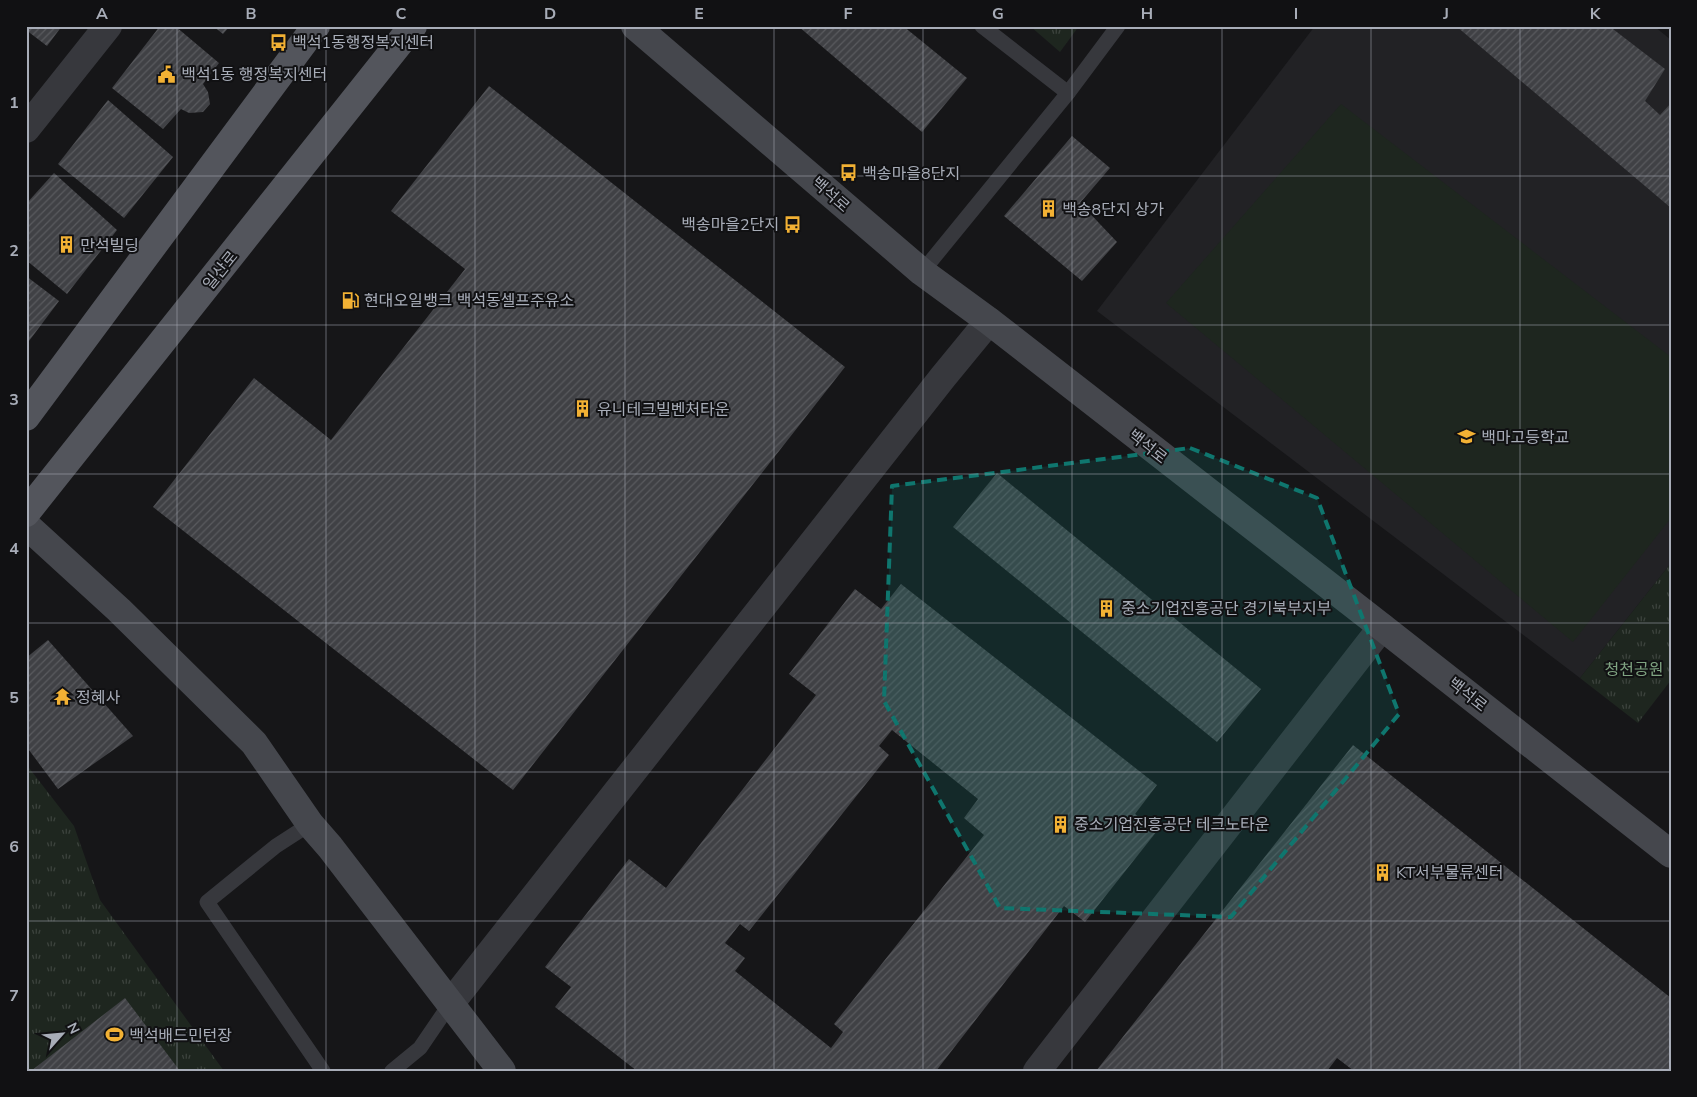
<svg xmlns="http://www.w3.org/2000/svg" width="1697" height="1097" viewBox="0 0 1697 1097" font-family="'Nunito Sans','Noto Sans KR',sans-serif">
  <style>
    .built { fill: #222225 }
    .grass { fill: #1e261f }
    .park { fill: url(#park-tufts) }
    .building { fill: url(#building-hatch); fill-rule: evenodd }
    .lines { fill: none; stroke-linecap: round; stroke-linejoin: round }
    .lane { stroke: #37383d; stroke-width: 15 }
    .street { stroke: #37383d; stroke-width: 28 }
    .secondary { stroke: #45474d; stroke-width: 28 }
    .primary { stroke: #53555c; stroke-width: 28 }
    .marked { fill: #0f766e; fill-opacity: 0.2; stroke: #0f766e; stroke-width: 4; stroke-dasharray: 10 6; stroke-linejoin: round }
    .grid { fill: none; stroke: #a8adb8; stroke-width: 1; stroke-opacity: 0.55 }
    .labels { text-anchor: middle; stroke-width: 4; stroke-linejoin: round; paint-order: stroke }
    .poi-label { font-size: 16px; fill: #a8adb8; stroke: #111113; text-anchor: start }
    .street-label { font-size: 16px; fill: #a8adb8; stroke: #111113 }
    .park-label { font-size: 16px; fill: #7fa381; stroke: #111113 }
    .neatline { fill: none; stroke: #a8adb8; stroke-width: 2 }
    .grid-label { font-size: 16px; text-anchor: middle; font-weight: bold; fill: #a8adb8 }
  </style>
  <defs>
    <pattern id="park-tufts" width="24" height="20" patternUnits="userSpaceOnUse" patternTransform="scale(1.25)"><rect width="24" height="20" fill="#1e261f"/><path d="M3 7l-1-3M5 7V3M7 7l1-3M15 17l-1-3M17 17v-4M19 17l1-3" fill="none" stroke="#3c433d"/></pattern>
    <pattern id="building-hatch" width="6" height="6" patternUnits="userSpaceOnUse" patternTransform="scale(1.25)"><rect width="6" height="6" fill="#404145"/><path d="M-1 1l2-2M0 6l6-6M5 7l2-2" fill="none" stroke="#595a5e"/></pattern>
  </defs>
  <rect width="100%" height="100%" fill="#161618"/>
  <path class="built" d="M1315,26H1654L1671,40V563L1580,678L1097,311Z"/>
  <path class="grass" d="M1341,104L1671,357V518L1573,642L1166,303Z"/>
  <g class="park">
    <path d="M1030,26H1079L1060,52Z"/>
    <path d="M1671,563V680L1638,723L1580,678Z"/>
    <path d="M26,764L74,826L100,900L224,1071H26Z"/>
  </g>
  <g class="building">
    <path d="M26,26H62L47,46L26,30Z"/>
    <path d="M160,26H175L219,63L203,84L208,92L210,104L203,112L189,113L181,109L163,129L112,88Z"/>
    <path d="M213,26H230L223,34Z"/>
    <path d="M798,26H903L967,78L922,132Z"/>
    <path d="M1456,26H1609L1665,69L1645,101L1660,115L1671,103V208Z"/>
    <path d="M489,86L845,367L513,790L153,507L254,378L331,440L465,269L391,211Z"/>
    <path d="M108,100L173,157L124,218L58,164Z"/>
    <path d="M1072,136L1110,168L1080,203L1117,242L1082,281L1004,216Z"/>
    <path d="M54,173L117,230L67,294L26,260V204Z"/>
    <path d="M26,276L59,301L26,345Z"/>
    <path d="M997,473L1261,689L1217,742L953,527Z"/>
    <path d="M901,584L1157,785L1135,814L1157,831L1085,922L1064,906L936,1071H637L555,1007L571,987L545,967L629,859L666,888L816,695L789,674L855,589L881,609ZM892,730L978,799L964,818L984,835L834,1024L843,1032L831,1048L735,971L745,958L725,943L740,924L749,931L889,755L879,746Z"/>
    <path d="M48,640L133,736L58,789L26,746V658Z"/>
    <path d="M1353,745L1671,998V1071H1354L1337,1058L1327,1071H1096Z"/>
    <path d="M125,998L180,1071H31Z"/>
  </g>
  <g class="lines">
    <g class="lane">
      <path d="M1068,93L1118,26"/>
      <path d="M922,272L1068,93L982,26"/>
      <path d="M310,824L276,846L207,902L323,1071"/>
      <path d="M392,1071L420,1048L450,1004"/>
    </g>
    <g class="street">
      <path d="M26,129L108,26"/>
      <path d="M450,1004L943,377L989,321"/>
      <path d="M1037,1071L1382,627"/>
    </g>
    <g class="secondary">
      <path d="M635,26L922,272L989,321L1382,627L1671,854"/>
      <path d="M26,525L119,610L254,743L310,824L330,847L502,1071"/>
    </g>
    <g class="primary">
      <path d="M26,417L316,26"/>
      <path d="M26,513L413,26"/>
    </g>
  </g>
  <path class="marked" d="M1190,448L1317,498L1399,714L1231,917L1000,908L884,701L892,486Z"/>
  <path class="grid" d="M177,26V1071M326,26V1071M475,26V1071M625,26V1071M774,26V1071M923,26V1071M1072,26V1071M1222,26V1071M1371,26V1071M1520,26V1071M26,176H1671M26,325H1671M26,474H1671M26,623H1671M26,772H1671M26,921H1671"/>
  <defs>
    <symbol id="bus-bare" viewBox="-9 -9 18 18"><path d="M-5-6H5V4H4V6H2V4H-2V6H-4V4H-5ZM-3.5-4V0h7V-4ZM-3.5 1.2v1.5H-2V1.2ZM2 1.2v1.5H3.5V1.2Z" fill="#f2b134" stroke="#111113" stroke-width="2.5" paint-order="stroke"/></symbol>
    <symbol id="civic-bare" viewBox="-9 -9 18 18"><path d="M-.6-6.5H3V-4.5H.6V-3L4-1V1h2V6H-6V1h2V-1L-.6-3ZM-1.2 2.5V6h2.4V2.5Z" fill="#f2b134" stroke="#111113" stroke-width="2.5" paint-order="stroke"/></symbol>
    <symbol id="building-bare" viewBox="-9 -9 18 18"><path d="M-4-6H4V6H1V3H-1V6H-4ZM-2.5-4.3h1.7v1.8h-1.7ZM.8-4.3h1.7v1.8H.8ZM-2.5-1h1.7V.8h-1.7ZM.8-1h1.7V.8H.8Z" fill="#f2b134" stroke="#111113" stroke-width="2.5" paint-order="stroke"/></symbol>
    <symbol id="fuel-bare" viewBox="-9 -9 18 18"><path d="M-5.5-6h7V0h2V4h1.3V-2.5L3-4.5l.8-.8L6-3V5H2.5V1h-1V6h-7ZM-4.2-4.7v3.2H.2V-4.7Z" fill="#f2b134" stroke="#111113" stroke-width="2.5" paint-order="stroke"/></symbol>
    <symbol id="school-bare" viewBox="-9 -9 18 18"><path d="M0-5L7-2L0 1L-7-2ZM-4 1L0 2.5L4 1V4Q0 6-4 4Z" fill="#f2b134" stroke="#111113" stroke-width="2.5" paint-order="stroke"/></symbol>
    <symbol id="temple-bare" viewBox="-9 -9 18 18"><path d="M0-6L5-2H3V0L6.5 2.5H4V6H1.5V3h-3V6H-4V2.5H-6.5L-3 0V-2H-5Z" fill="#f2b134" stroke="#111113" stroke-width="2.5" paint-order="stroke"/></symbol>
    <symbol id="stadium-bare" viewBox="-9 -9 18 18"><path d="M0-5a6.5 5 0 1 0 0 10a6.5 5 0 1 0 0-10ZM-3.5-1.8h7v3.6h-7Z" fill="#f2b134" stroke="#111113" stroke-width="2.5" paint-order="stroke"/></symbol>
  </defs>
  <g fill-rule="evenodd">
    <use href="#bus-bare" x="266" y="30" width="25" height="25"/>
    <use href="#civic-bare" x="154" y="62" width="25" height="25"/>
    <use href="#bus-bare" x="836" y="160" width="25" height="25"/>
    <use href="#building-bare" x="1036" y="196" width="25" height="25"/>
    <use href="#bus-bare" x="780" y="212" width="25" height="25"/>
    <use href="#building-bare" x="54" y="232" width="25" height="25"/>
    <use href="#fuel-bare" x="338" y="288" width="25" height="25"/>
    <use href="#building-bare" x="570" y="396" width="25" height="25"/>
    <use href="#school-bare" x="1454" y="424" width="25" height="25"/>
    <use href="#building-bare" x="1094" y="596" width="25" height="25"/>
    <use href="#temple-bare" x="50" y="684" width="25" height="25"/>
    <use href="#building-bare" x="1048" y="812" width="25" height="25"/>
    <use href="#building-bare" x="1370" y="860" width="25" height="25"/>
    <use href="#stadium-bare" x="102" y="1022" width="25" height="25"/>
  </g>
  <g class="labels">
    <g class="poi-label">
      <text x="292" y="48">백석1동행정복지센터</text>
      <text x="181" y="80">백석1동 행정복지센터</text>
      <text x="862" y="179">백송마을8단지</text>
      <text x="1062" y="215">백송8단지 상가</text>
      <text x="779" y="230" text-anchor="end">백송마을2단지</text>
      <text x="80" y="251">만석빌딩</text>
      <text x="364" y="306">현대오일뱅크 백석동셀프주유소</text>
      <text x="597" y="415">유니테크빌벤처타운</text>
      <text x="1481" y="443">백마고등학교</text>
      <text x="1121" y="614">중소기업진흥공단 경기북부지부</text>
      <text x="76" y="703">정혜사</text>
      <text x="1074" y="830">중소기업진흥공단 테크노타운</text>
      <text x="1396" y="878">KT서부물류센터</text>
      <text x="129" y="1041">백석배드민턴장</text>
    </g>
    <g class="street-label">
      <text transform="translate(831 194) rotate(41)" y="6">백석로</text>
      <text transform="translate(220 270) rotate(-51)" y="6">일산로</text>
      <text transform="translate(1148 446) rotate(38)" y="6">백석로</text>
      <text transform="translate(1468 694) rotate(38)" y="6">백석로</text>
    </g>
    <g class="park-label">
      <text x="1634" y="675">청천공원</text>
    </g>
  </g>
  <rect width="1697" height="1097" fill="none" stroke="#111113" stroke-width="55"/>
  <g transform="translate(62 1034) rotate(63)" stroke="#111113" stroke-width="4" paint-order="stroke">
  <path d="M0-4L9 19L0 12L-9 19Z" fill="#a8adb8"/>
  <text y="-8" font-size="14" font-weight="bold" text-anchor="middle" fill="#a8adb8">N</text>
  </g>
  <rect x="28" y="28" width="1642" height="1042" class="neatline"/>
  <g class="grid-label">
    <text x="102" y="19">A</text>
    <text x="251" y="19">B</text>
    <text x="401" y="19">C</text>
    <text x="550" y="19">D</text>
    <text x="699" y="19">E</text>
    <text x="848" y="19">F</text>
    <text x="998" y="19">G</text>
    <text x="1147" y="19">H</text>
    <text x="1296" y="19">I</text>
    <text x="1446" y="19">J</text>
    <text x="1595" y="19">K</text>
    <text x="14" y="108">1</text>
    <text x="14" y="256">2</text>
    <text x="14" y="405">3</text>
    <text x="14" y="554">4</text>
    <text x="14" y="703">5</text>
    <text x="14" y="852">6</text>
    <text x="14" y="1001">7</text>
  </g>
</svg>
